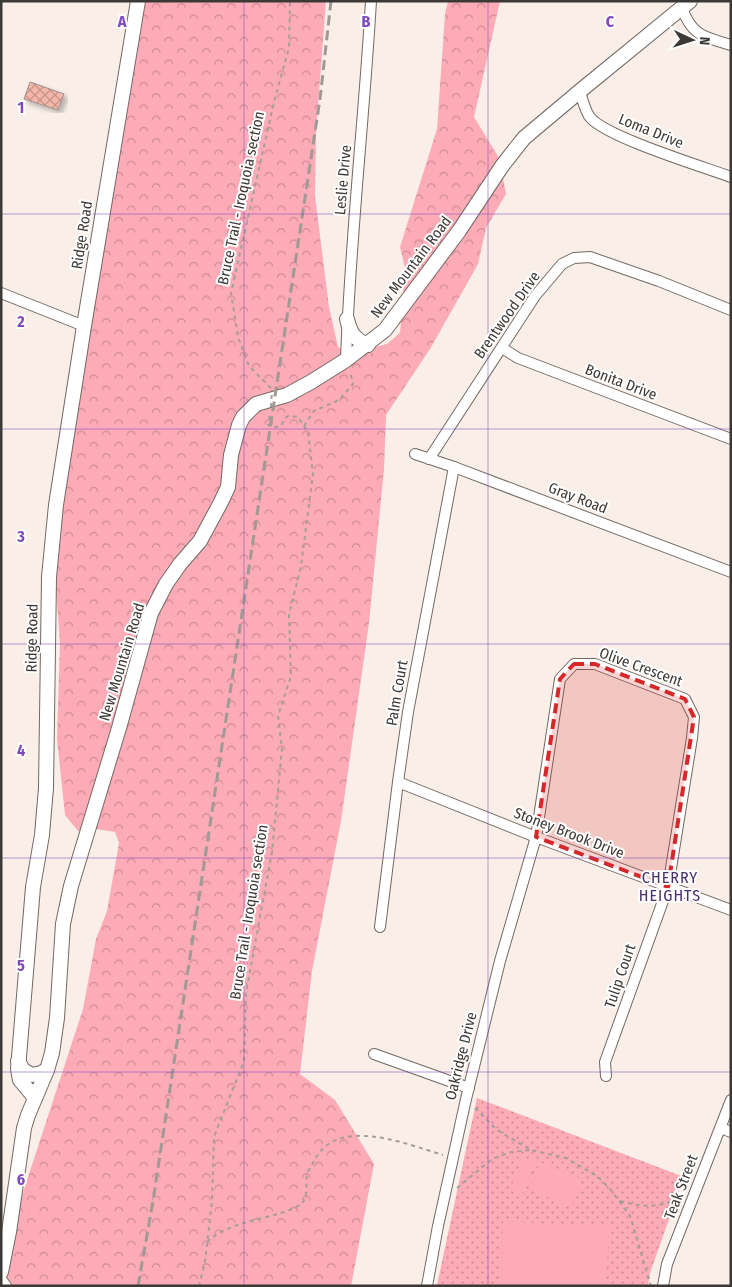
<svg xmlns="http://www.w3.org/2000/svg" width="732" height="1287" viewBox="0 0 732 1287" font-family="'Fira Sans Condensed',sans-serif">
  <style>
    .grass { fill: url(#grass-dots) }
    .forest { fill: url(#forest-crowns) }
    .garden { fill: #fdabb6 }
    .building { fill: url(#building-cross-hatch); stroke: #9c908e; filter: url(#shadow) }
    .lines { fill: none; stroke-linecap: round; stroke-linejoin: round }
    .minor-casing { stroke: #726963; stroke-width: 12 }
    .major-casing { stroke: #726963; stroke-width: 16 }
    .path { stroke: #a59e99; stroke-width: 2; stroke-dasharray: 4 4; stroke-linecap: butt }
    .minor { stroke: #fff; stroke-width: 10 }
    .major { stroke: #fff; stroke-width: 14 }
    .rail { stroke: #a09994; stroke-width: 3; stroke-dasharray: 10 5; stroke-linecap: butt }
    .path-bridge { stroke: #a59e99; stroke-width: 2; stroke-dasharray: 4 4; stroke-linecap: butt }
    .marked { fill: #d62828; fill-opacity: 0.2; stroke: #d62828; stroke-width: 4; stroke-dasharray: 10 6; stroke-linejoin: round }
    .grid { fill: none; stroke: #8049c0; stroke-width: 1; stroke-opacity: 0.55 }
    .labels { text-anchor: middle; stroke-width: 4; stroke-linejoin: round; paint-order: stroke }
    .street-label { font-size: 15px; fill: #3c3835; stroke: #fefefe }
    .neighbourhood-label { font-size: 16px; letter-spacing: 1px; fill: #4b316c; stroke: #fefefe }
    .grid-label { font-size: 16px; text-anchor: middle; font-weight: bold; fill: #8049c0; stroke: #fefefe; stroke-width: 4; stroke-linejoin: round; paint-order: stroke }
  </style>
  <defs>
    <pattern id="grass-dots" width="8" height="8" patternUnits="userSpaceOnUse" patternTransform="scale(1.25)"><rect width="8" height="8" fill="#fdabb6"/><path d="M2 2h.1M6 6h.1" fill="none" stroke="#ce8c95" stroke-width="1.8" stroke-linecap="round"/></pattern>
    <pattern id="forest-crowns" width="20" height="18" patternUnits="userSpaceOnUse" patternTransform="scale(1.25)"><rect width="20" height="18" fill="#fdabb6"/><path d="M2 6a3 3 0 1 1 6 0M12 15a3 3 0 1 1 6 0" fill="none" stroke="#ce8c95"/></pattern>
    <pattern id="building-cross-hatch" width="8" height="8" patternUnits="userSpaceOnUse" patternTransform="scale(1.25)"><rect width="8" height="8" fill="#f4b6a8"/><path d="M0 0l8 8M0 8l8-8" fill="none" stroke="#c7958a"/></pattern>
    <filter id="shadow"><feDropShadow dx="3.5" dy="3.5" stdDeviation="2.5" flood-color="#0004"/></filter>
  </defs>
  <rect width="100%" height="100%" fill="#f9efe8"/>
  <path class="grass" d="M477,1098L684,1177L650,1273L648,1286L437,1285Z"/>
  <path class="forest" d="M140,1H326L316,132L315,196L329,307L338,347L352,353L387,344L400,333L405,268L400,247L437,129L445,14L448,1H500L474,117L499,158L506,194L486,228L478,264L430,349L386,415L384,469L369,623L341,821L312,971L300,1074L335,1100L374,1164L351,1286H3L13,1223L83,1009L96,939L107,911L119,843L115,832L96,829L78,831L65,815L57,739L60,643L52,537Z"/>
  <g class="garden">
    <path d="M523,1157L535,1161L522,1195L510,1190Z"/>
    <path d="M540,1162L582,1179L572,1207L529,1190Z"/>
    <path d="M503,1221L609,1227L606,1286H500Z"/>
  </g>
  <path class="building" d="M30,82L64,94L58,110L24,99Z"/>
  <g class="lines">
    <defs>
      <g id="minor">
        <path d="M682,8C692,36 704,37 731,45"/>
        <path d="M580,91C582,99 585,109 589,116C602,136 704,167 731,177"/>
        <path d="M1,293L84,326"/>
        <path d="M502,348L518,358L731,439"/>
        <path d="M346,360C350,240 364,121 371,1"/>
        <path d="M415,454L454,467L731,572"/>
        <path d="M429,459L535,296L562,264L574,258L590,257L659,281L731,310"/>
        <path d="M398,782L536,837L731,910"/>
        <path d="M380,927L398,782L408,712L454,467"/>
        <path d="M374,1054L469,1088"/>
        <path d="M721,1128L731,1132"/>
        <path d="M1,1279L6,1286"/>
        <path d="M427,1286L438,1226L466,1099L500,961L536,837L560,679L574,664H595L685,699L694,717L692,738L668,887L605,1062L606,1076"/>
        <path d="M663,1286L667,1264L731,1100"/>
      </g>
      <g id="major">
        <path d="M347,319C350,333 355,340 368,345"/>
        <path d="M18,1061L23,1070L32,1075L41,1073L47,1070"/>
        <path d="M35,1098L20,1080L18,1069L33,887L42,835L46,788L49,577L56,505L84,326L138,1"/>
        <path d="M1,1272L9,1232L24,1128L28,1115L47,1070L52,1053L57,1018L63,924L71,886L119,728L151,613L166,584L180,564L200,541L221,502L228,487L231,455L239,425L243,417L256,404L287,395L311,382L346,360L385,330L459,231L502,166L524,138L580,91L690,1"/>
      </g>
    </defs>
    <use href="#minor" class="minor-casing"/>
    <use href="#major" class="major-casing"/>
    <g class="path">
      <path d="M271,388L249,366L238,337L231,293L274,102L289,48L290,1"/>
      <path d="M304,426L314,411L339,400L353,384L350,371"/>
      <path d="M475,1108L497,1130L531,1150L566,1158L597,1176L611,1190L630,1216L651,1286"/>
      <path d="M457,1188L492,1159L511,1152L531,1150"/>
      <path d="M620,1201C646,1208 657,1208 682,1197"/>
      <path d="M207,1242C232,1219 269,1221 298,1206C310,1200 305,1185 307,1175C308,1170 312,1165 314,1161C337,1115 406,1144 443,1155"/>
      <path d="M199,1286L205,1262L212,1201L214,1137L244,1061L246,993L272,852L282,749L278,716L291,676L289,615L301,566L313,474L308,432L298,417L288,416L285,418L281,426L275,427L268,425L270,412"/>
    </g>
    <use href="#minor" class="minor"/>
    <use href="#major" class="major"/>
    <path class="rail" d="M138,1286L153,1201L320,99L331,1"/>
    <path class="path-bridge" d="M271,407L272,390"/>
  </g>
  <path class="marked" d="M574,664H595L685,699L694,717L668,887L536,837L560,679Z"/>
  <path class="grid" d="M244,1V1286M488,1V1286M1,214H731M1,429H731M1,644H731M1,858H731M1,1072H731"/>
  <g class="labels">
    <g class="street-label">
      <text transform="translate(651 131) rotate(22)" y="5">Loma Drive</text>
      <text transform="translate(343 180) rotate(-85)" y="5">Leslie Drive</text>
      <text transform="translate(241 198) rotate(-78)" y="5">Bruce Trail - Iroquoia section</text>
      <text transform="translate(82 235) rotate(-81)" y="5">Ridge Road</text>
      <text transform="translate(411 267) rotate(-53)" y="5">New Mountain Road</text>
      <text transform="translate(507 315) rotate(-55)" y="5">Brentwood Drive</text>
      <text transform="translate(621 382) rotate(21)" y="5">Bonita Drive</text>
      <text transform="translate(578 498) rotate(21)" y="5">Gray Road</text>
      <text transform="translate(32 638) rotate(-89)" y="5">Ridge Road</text>
      <text transform="translate(122 662) rotate(-73)" y="5">New Mountain Road</text>
      <text transform="translate(641 667) rotate(20)" y="5">Olive Crescent</text>
      <text transform="translate(397 693) rotate(-80)" y="5">Palm Court</text>
      <text transform="translate(569 833) rotate(21)" y="5">Stoney Brook Drive</text>
      <text transform="translate(249 912) rotate(-81)" y="5">Bruce Trail - Iroquoia section</text>
      <text transform="translate(620 976) rotate(-71)" y="5">Tulip Court</text>
      <text transform="translate(461 1056) rotate(-76)" y="5">Oakridge Drive</text>
      <text transform="translate(681 1187) rotate(-69)" y="5">Teak Street</text>
    </g>
    <g class="neighbourhood-label">
      <text x="670" y="883">CHERRY<tspan x="670" dy="18">HEIGHTS</tspan></text>
    </g>
  </g>
  <g class="grid-label">
    <text x="122" y="27">A</text>
    <text x="366" y="27">B</text>
    <text x="610" y="27">C</text>
    <text x="21" y="113">1</text>
    <text x="21" y="327">2</text>
    <text x="21" y="542">3</text>
    <text x="21" y="756">4</text>
    <text x="21" y="971">5</text>
    <text x="21" y="1185">6</text>
  </g>
  <rect width="732" height="1287" fill="none" stroke="#3c3835" stroke-width="5"/>
  <g transform="translate(692 40) rotate(94)" stroke="#fefefe" stroke-width="4" paint-order="stroke">
  <path d="M0-4L9 19L0 12L-9 19Z" fill="#3c3835"/>
  <text y="-8" font-size="14" font-weight="bold" text-anchor="middle" fill="#3c3835">N</text>
  </g>
</svg>
